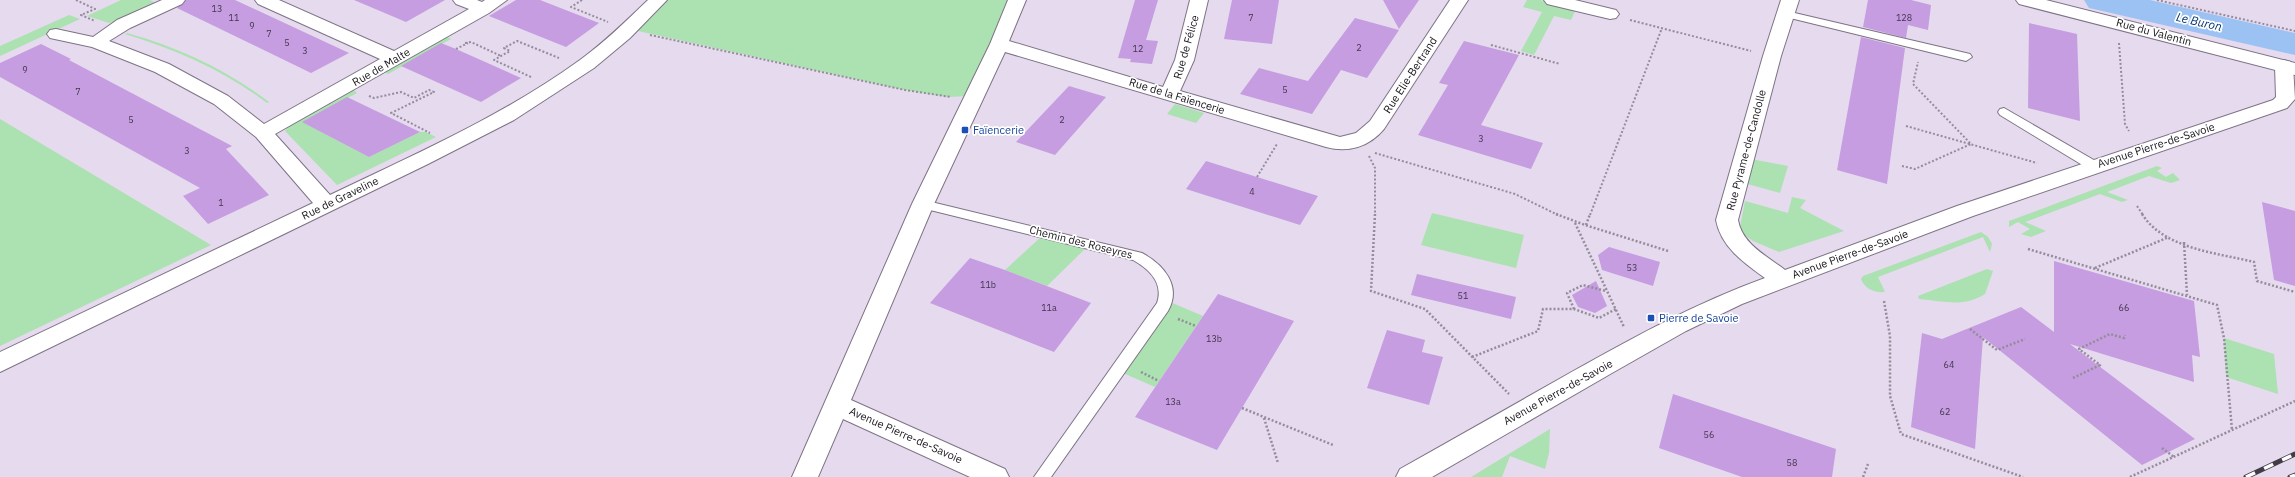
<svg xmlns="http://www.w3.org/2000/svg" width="2295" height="477" viewBox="0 0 2295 477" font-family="'IBM Plex Sans',sans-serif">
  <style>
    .green { fill: #ace1b1 }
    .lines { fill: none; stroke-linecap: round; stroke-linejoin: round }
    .river { fill: #9cc2f4; fill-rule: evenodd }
    .building { fill: #c59de0 }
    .lane-casing { stroke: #7e7385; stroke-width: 2 }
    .street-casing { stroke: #7e7385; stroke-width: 2 }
    .secondary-casing { stroke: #7e7385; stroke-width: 2 }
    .path-far1 { stroke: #958c9b; stroke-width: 2; stroke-dasharray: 2 2; stroke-linecap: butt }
    .path { stroke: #958c9b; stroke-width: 2.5; stroke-dasharray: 2 2; stroke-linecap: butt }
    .lane { fill: #fff; fill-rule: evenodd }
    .street { fill: #fff; fill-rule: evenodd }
    .secondary { fill: #fff; fill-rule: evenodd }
    .rail-casing { stroke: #423c46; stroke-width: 5 }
    .rail { stroke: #fff; stroke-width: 3.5; stroke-dasharray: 10; stroke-linecap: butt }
    .transit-dot { fill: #1a4fb4; stroke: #fff; stroke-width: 1.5 }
    .labels { text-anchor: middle; stroke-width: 3.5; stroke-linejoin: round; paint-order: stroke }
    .number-label { font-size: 9px; fill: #43364c }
    .street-label { font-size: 11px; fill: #18141b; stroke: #fff }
    .transit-label { font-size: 11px; fill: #164399; stroke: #fff; text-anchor: start }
    .water-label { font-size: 12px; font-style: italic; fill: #08386e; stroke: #fff }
  </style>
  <rect width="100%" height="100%" fill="#e6daee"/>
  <g class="green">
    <path d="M121,0H150L156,3L114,22L109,23L87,16Z"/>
    <path d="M658,0H1017L969,96L948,97L905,90L629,29Z"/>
    <path d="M1527,0H1540L1576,9L1571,20L1554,16L1534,55L1521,51L1542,12L1523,7Z"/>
    <path d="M69,15L80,19L0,56V46Z"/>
    <path d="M470,22L472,23L447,37L451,39L388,74L383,71Z"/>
    <path d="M127,33C178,47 227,70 269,102L267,103C225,71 175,49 125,34Z"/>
    <path d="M378,74L381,75L354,90L357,93L303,122L369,157L420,132H426L436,137L337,185L285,131L289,125Z"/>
    <path d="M1175,104L1204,113L1196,123L1167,114Z"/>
    <path d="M0,119L211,245L0,346Z"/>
    <path d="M1751,159L1788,166L1780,193L1744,183Z"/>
    <path d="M2157,166L2162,168L2157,171L2166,177L2173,173L2180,180L2171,183L2149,176L2107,192L2128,200L2122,202L2100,194L2025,222L2046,231L2031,237L2021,234L2030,229L2018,222L2009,227V221Z"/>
    <path d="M1792,197L1806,200L1800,208L1844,231L1779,252L1753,241L1743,234L1740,227L1745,201L1788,213Z"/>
    <path d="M1432,213L1524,235L1516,268L1421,245Z"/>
    <path d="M1981,232L1988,237L1992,244L1990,252L1983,237L1878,277L1885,292C1874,293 1865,289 1861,279L1863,276Z"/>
    <path d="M1043,235L1088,246L1047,286L1005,270Z"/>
    <path d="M1987,269L1993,271L1985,294C1963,308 1944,301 1919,299L1918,296Z"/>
    <path d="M1170,302L1203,316L1155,387L1123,373Z"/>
    <path d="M2224,338L2274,354L2278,394L2226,377Z"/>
    <path d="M1550,429L1549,453L1545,469L1510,456L1502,477H1471Z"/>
  </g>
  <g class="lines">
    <path class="river" d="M2084,0H2150L2295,33V55L2089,8Z"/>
  </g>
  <g class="building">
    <path d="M186,0H235L349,53L311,73L177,8Z"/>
    <path d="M354,0H445L406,22Z"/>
    <path d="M516,0H540L599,23L566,47L489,16Z"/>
    <path d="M1135,0H1158L1146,40L1158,41L1152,64L1130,62L1131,59L1118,58Z"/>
    <path d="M1232,0H1279L1272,44L1224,39Z"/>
    <path d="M1383,0H1419L1399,29Z"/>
    <path d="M1868,0H1911L1931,5L1928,30L1908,25L1906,38L1863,27Z"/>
    <path d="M1355,18L1399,30L1367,78L1341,70L1312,114L1240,94L1259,68L1308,81Z"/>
    <path d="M2029,23L2077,34L2080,121L2028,108Z"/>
    <path d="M1861,37L1905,48L1887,184L1837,170Z"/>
    <path d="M1464,41L1519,55L1481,125L1543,143L1531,169L1418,135L1448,85L1439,83Z"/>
    <path d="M441,43L456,49L521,78L481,102L401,66Z"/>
    <path d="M41,44L71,59L69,60L232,146L226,149L269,195L208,224L183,196L200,188L0,77V63Z"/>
    <path d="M1069,86L1106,97L1055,155L1016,142Z"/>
    <path d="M347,97L420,132L369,157L302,122Z"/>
    <path d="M1206,161L1257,177L1318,196L1300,225L1186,189Z"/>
    <path d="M2262,202L2295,211V286L2274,280Z"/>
    <path d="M1609,247L1660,262L1653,286L1602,270L1598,255Z"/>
    <path d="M970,258L1005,270L1091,303L1054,352L930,303Z"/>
    <path d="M2054,261L2194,301L2200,357L2192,355L2194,382L2070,344L2195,439L2142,465L1983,337L1975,449L1911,427L1922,333L1942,339L2021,307L2054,332Z"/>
    <path d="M1417,274L1516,297L1511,319L1411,295Z"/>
    <path d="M1596,281L1607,306L1595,313L1578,307L1572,295Z"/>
    <path d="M1218,294L1294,321L1217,450L1135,417Z"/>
    <path d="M1387,330L1425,340L1422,352L1443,357L1429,405L1367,388Z"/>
    <path d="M1673,394L1836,449L1832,477H1742L1659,448Z"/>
  </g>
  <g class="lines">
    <defs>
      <g id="lane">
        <path d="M1786,11L1970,54L1972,57L1966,61L1782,16L1780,14Z"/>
        <path d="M2004,108L2099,163L2101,166L2094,170L2089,169L2000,115L1998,112L2000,109Z"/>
        <path d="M923,200L1142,253C1164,265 1182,286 1168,311L1051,477H1034L1157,303C1164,283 1149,269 1133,260L918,207L916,204Z"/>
      </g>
      <g id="street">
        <path d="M162,0H185L182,4L130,28L109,41L169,64L228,96L264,124L380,59L258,4L255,0H279L394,51L469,9L456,4L453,0H477L482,2L485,0H507L489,13L275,134L330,195C415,154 503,116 580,60C605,42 626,21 648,0H667L630,38L594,68L514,120L428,164L0,372V352L313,203L256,137L214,104L155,72L92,47L50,38L47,34L50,30L56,29L93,37L117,20Z"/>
        <path d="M1008,0H1026L1009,41L1163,87L1175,60L1190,0H1208L1194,60L1180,91L1340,137L1356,133L1370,121L1450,0H1468L1384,129C1369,147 1348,153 1326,147L1005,52L934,204L851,400L1005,469L1009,477H970L843,419L818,477H792L912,204L990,44Z"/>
        <path d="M1544,0H1575L1616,10L1619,14L1616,18L1610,19L1547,4Z"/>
        <path d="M1781,0H1799L1781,56L1738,220C1742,244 1767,256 1785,270L1957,206L2273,100L2276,97L2275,66L2277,62L2284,60L2291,62L2293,66L2295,99L2287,108L1973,216L1742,304L1686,331L1612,373L1432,477H1396L1400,469C1453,439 1507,409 1561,378C1627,341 1693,304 1765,278C1744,263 1721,247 1716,220L1763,56Z"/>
      </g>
      <path id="secondary" d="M2016,0H2046L2295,63V75L2019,4Z"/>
    </defs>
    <use href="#lane" class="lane-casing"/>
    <use href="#street" class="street-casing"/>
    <use href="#secondary" class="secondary-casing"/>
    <g class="path-far1">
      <path d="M76,0L95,9L81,15L95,21"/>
      <path d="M582,0L571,7L608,22"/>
      <path d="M2157,0L2295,31"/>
      <path d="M1630,20L1751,51"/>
      <path d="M650,35L905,90L951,97"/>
      <path d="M465,43L471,42L501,56"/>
      <path d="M2119,43L2125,124L2129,131"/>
      <path d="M1491,45L1560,64"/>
      <path d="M456,49L468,43"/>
      <path d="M531,77L494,60L510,51L504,48L517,41L559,58"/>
      <path d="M369,96L374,98L401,92L414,98L429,90L434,92L391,113L430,133"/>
      <path d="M1906,126L2037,163"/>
      <path d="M1375,153L1515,194L1558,215"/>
      <path d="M1369,156L1375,168V215"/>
      <path d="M1902,166L1915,169L1971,144L1913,84L1918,62"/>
      <path d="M1257,177L1277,144"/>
      <path d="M2137,206L2143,215"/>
      <path d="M1590,215L1662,28"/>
    </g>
    <g class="path">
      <path d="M1375,214L1371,291L1425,309L1509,394"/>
      <path d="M1556,214L1585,225L1668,251"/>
      <path d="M2142,214C2164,249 2218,253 2254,262L2257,281L2295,292"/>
      <path d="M1575,223L1624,327"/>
      <path d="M1586,225L1590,214"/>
      <path d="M2184,242L2187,295"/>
      <path d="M2028,249L2217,305L2224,338L2232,430"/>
      <path d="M2095,268L2169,237"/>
      <path d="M1884,301L1890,336V396L1901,434L2023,477"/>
      <path d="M1574,309L1567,293L1583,285L1606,291"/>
      <path d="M1178,319L1196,326"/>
      <path d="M1970,329L1997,350L2025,339"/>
      <path d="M1472,357L1538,331L1543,309H1574L1599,318L1616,309"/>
      <path d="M1141,372L1159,381"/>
      <path d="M2073,378L2100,365L2079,349L2110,334L2124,338L2125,335"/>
      <path d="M1242,408L1333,445"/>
      <path d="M1264,418L1278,463"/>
      <path d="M2162,448L2174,457"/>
      <path d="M1863,477L1868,464"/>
      <path d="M2130,477L2295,401"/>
    </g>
    <use href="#lane" class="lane"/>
    <use href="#street" class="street"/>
    <use href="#secondary" class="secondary"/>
    <defs>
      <g id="rail">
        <path d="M2246,477L2295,454"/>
        <path d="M2290,477L2295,475"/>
      </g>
    </defs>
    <use href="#rail" class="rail-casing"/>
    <use href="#rail" class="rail"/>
  </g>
  <g class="transit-dot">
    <rect x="961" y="126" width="8" height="8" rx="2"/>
    <rect x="1647" y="314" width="8" height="8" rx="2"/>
  </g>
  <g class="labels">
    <g class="number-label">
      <text x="217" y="12">13</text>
      <text x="234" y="21">11</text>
      <text x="1251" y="21">7</text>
      <text x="1904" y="21">128</text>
      <text x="252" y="29">9</text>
      <text x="269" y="37">7</text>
      <text x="287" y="46">5</text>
      <text x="1359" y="51">2</text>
      <text x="1138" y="52">12</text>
      <text x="305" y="54">3</text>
      <text x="25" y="73">9</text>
      <text x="1285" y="93">5</text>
      <text x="78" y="95">7</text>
      <text x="131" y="123">5</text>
      <text x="1062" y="123">2</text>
      <text x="1481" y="142">3</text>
      <text x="187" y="154">3</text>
      <text x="1252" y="195">4</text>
      <text x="221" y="206">1</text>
      <text x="1632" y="271">53</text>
      <text x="988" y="288">11b</text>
      <text x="1463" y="299">51</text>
      <text x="1049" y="311">11a</text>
      <text x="2124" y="311">66</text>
      <text x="1214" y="342">13b</text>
      <text x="1949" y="368">64</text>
      <text x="1173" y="405">13a</text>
      <text x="1945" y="415">62</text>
      <text x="1709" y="438">56</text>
      <text x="1792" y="466">58</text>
    </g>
    <g class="street-label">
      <text transform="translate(2154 32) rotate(15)" y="4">Rue du Valentin</text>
      <text transform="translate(1186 47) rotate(-74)" y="4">Rue de Félice</text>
      <text transform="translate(381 67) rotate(-30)" y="4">Rue de Malte</text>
      <text transform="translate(1410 75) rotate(-57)" y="4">Rue Elie-Bertrand</text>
      <text transform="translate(1177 96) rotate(17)" y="4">Rue de la Faïencerie</text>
      <text transform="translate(2156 145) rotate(-18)" y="4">Avenue Pierre-de-Savoie</text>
      <text transform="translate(1746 150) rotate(-75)" y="4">Rue Pyrame-de-Candolle</text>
      <text transform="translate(340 198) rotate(-26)" y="4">Rue de Graveline</text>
      <text transform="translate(1081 242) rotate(14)" y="4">Chemin des Roseyres</text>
      <text transform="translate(1850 254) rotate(-20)" y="4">Avenue Pierre-de-Savoie</text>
      <text transform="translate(1558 392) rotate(-29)" y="4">Avenue Pierre-de-Savoie</text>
      <text transform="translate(906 435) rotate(24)" y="4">Avenue Pierre-de-Savoie</text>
    </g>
    <g class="transit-label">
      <text x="973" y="134">Faïencerie</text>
      <text x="1659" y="322">Pierre de Savoie</text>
    </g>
    <g class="water-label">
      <text transform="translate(2199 22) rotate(13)" y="4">Le Buron</text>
    </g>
  </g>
</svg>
